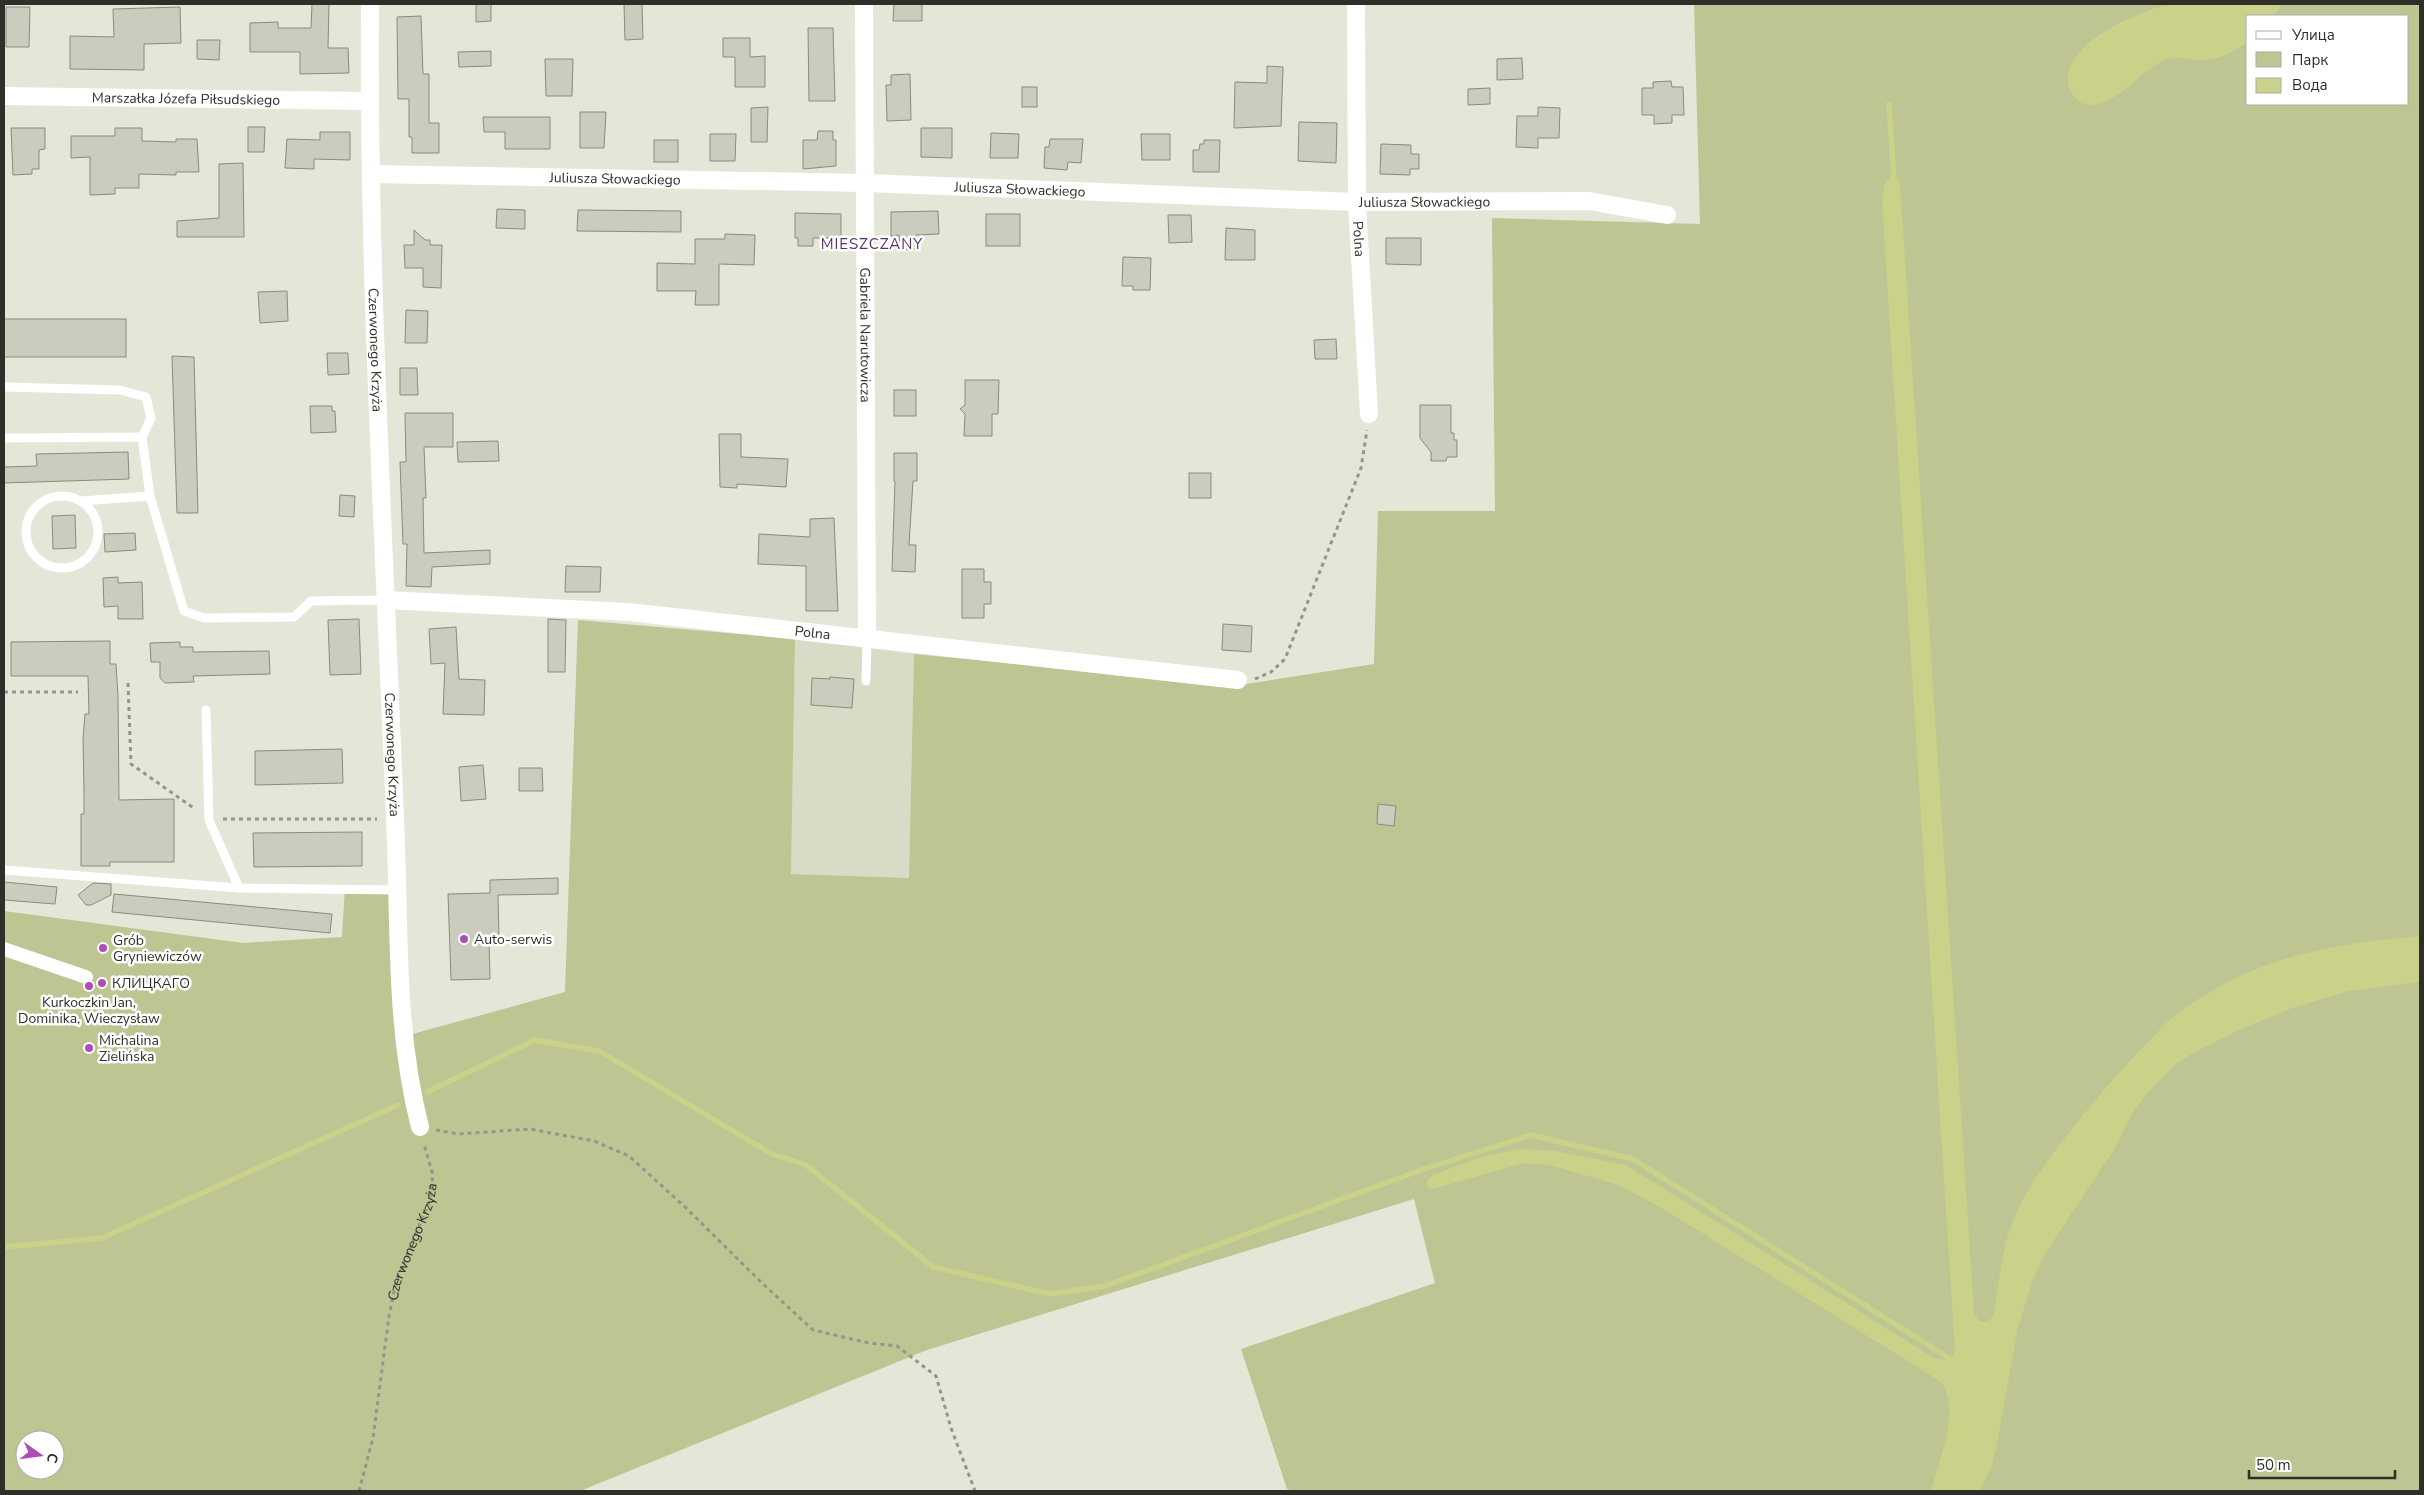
<svg xmlns="http://www.w3.org/2000/svg" width="2424" height="1495" viewBox="0 0 2424 1495" font-family="'Nunito Sans',sans-serif">
  <style>
    .built { fill: #d8dbc5 }
    .green { fill: #bec492; fill-rule: evenodd }
    .water { fill: #c9d288 }
    .lines { fill: none; stroke-linecap: round; stroke-linejoin: round }
    .stream { stroke: #c9d288; stroke-width: 5.5 }
    .building { fill: #caccbd; stroke: #898b7d }
    .path { stroke: #94958b; stroke-width: 3; stroke-dasharray: 4 4; stroke-linecap: butt }
    .service { stroke: #fff; stroke-width: 9 }
    .pedestrian { stroke: #fff; stroke-width: 14 }
    .minor { stroke: #fff; stroke-width: 18 }
    .poi-dot { fill: #ad4eb6; stroke: #fff; stroke-width: 2 }
    .labels { text-anchor: middle; stroke-width: 5; stroke-linejoin: round; paint-order: stroke }
    .street-label { font-size: 14px; fill: #2f2f2a; stroke: #fff }
    .poi-label { font-size: 14px; fill: #2f2f2a; stroke: #fff; text-anchor: start }
    .neighbourhood-label { font-size: 15px; letter-spacing: 1px; fill: #5d2f62; stroke: #fff }
  </style>
  <rect width="100%" height="100%" fill="#e4e6d7"/>
  <path class="built" d="M795,639L914,654L909,878L791,874Z"/>
  <path class="green" d="M1694,4H2420V1491H1294L1287,1489L1241,1349L1435,1283L1414,1199L927,1350L580,1491H4V911L243,943L342,937L345,887L389,889L398,1038L565,992L578,620L795,639L791,874L909,878L914,654L1240,685L1374,664L1378,511H1495L1492,218L1700,224ZM2248,16H2408V104H2248ZM25,1440H55V1470H25Z"/>
  <g class="water">
    <path d="M2169,4H2281L2274,16H2248V42C2236,51 2217,60 2202,60C2191,60 2180,56 2168,59C2143,67 2115,109 2087,105C2080,104 2071,95 2069,87C2059,43 2137,13 2169,4Z"/>
    <path d="M1892,176L1897,177L1900,183L1974,1312C1977,1322 1984,1325 1993,1317C1999,1288 2000,1259 2009,1232C2024,1187 2055,1150 2084,1114C2104,1089 2126,1064 2149,1041C2157,1033 2164,1024 2173,1017C2249,958 2327,944 2420,936V982L2349,991L2292,1008L2239,1030L2195,1052L2177,1063L2144,1097L2131,1115L2115,1148L2048,1249L2035,1274L2018,1327L1996,1449L1991,1468L1979,1491H1931C1939,1461 1961,1409 1941,1382L1662,1208L1618,1185L1550,1165L1524,1163L1433,1189L1429,1188L1426,1182L1433,1175L1477,1158L1519,1149L1556,1151L1626,1165L1934,1358L1947,1360L1955,1353L1882,201L1885,183Z"/>
  </g>
  <g class="lines">
    <g class="stream">
      <path d="M1889,104L1894,182"/>
      <path d="M427,1092L535,1040L599,1051L772,1154L806,1165L933,1267L1050,1294L1105,1286L1421,1170L1531,1135L1633,1159L1955,1362"/>
      <path d="M4,1247L102,1238L398,1105"/>
    </g>
  </g>
  <g class="building">
    <path d="M312,4H329L328,48H348L349,73L300,74V52H250V23L278,22V28H311Z"/>
    <path d="M476,4H491V21L476,22Z"/>
    <path d="M624,4H642L643,39L625,40Z"/>
    <path d="M894,4H922V21H893Z"/>
    <path d="M6,7H30L29,47H6Z"/>
    <path d="M180,7L181,43L144,44V70L70,69V36L114,37L113,9Z"/>
    <path d="M421,16L423,74H429V123H439V153H412V137H409V99H398L397,17Z"/>
    <path d="M808,28H833L835,101H809Z"/>
    <path d="M723,38H750V57L765,56V87H735V57H723Z"/>
    <path d="M197,40H220L219,60L197,59Z"/>
    <path d="M491,51V66L459,67L458,52Z"/>
    <path d="M1522,58L1523,79L1497,80V59Z"/>
    <path d="M545,59H573L572,96H546Z"/>
    <path d="M1267,66L1283,67L1281,126L1234,128L1235,82L1267,83Z"/>
    <path d="M910,74L911,120L887,121L886,85H891V75Z"/>
    <path d="M1671,81L1672,87H1683L1684,115H1672V123L1654,124V115H1642V88H1653V82Z"/>
    <rect x="1022" y="87" width="15" height="20"/>
    <path d="M1490,88V104L1468,105V89Z"/>
    <path d="M768,107L767,142H751V108Z"/>
    <path d="M1538,107L1560,108L1559,138H1538V148L1516,147L1517,116H1538Z"/>
    <path d="M580,112H606L604,148H580Z"/>
    <path d="M483,117H550V149H505V132H484Z"/>
    <path d="M1299,122L1337,123L1336,163L1298,161Z"/>
    <path d="M248,127H265L264,152H248Z"/>
    <path d="M11,128H45V149L39,150V169H32V174L13,175Z"/>
    <path d="M115,128H142V141L176,142V139H197L199,172H176V175L139,174V188H115V194L90,195V157L71,158V136H115Z"/>
    <path d="M921,128H952V158L921,157Z"/>
    <path d="M818,131H833V140H836V166L803,169V140H817Z"/>
    <path d="M320,132H350V160L314,159V169L285,168L287,139L320,140Z"/>
    <path d="M991,133L1019,134L1018,158H990Z"/>
    <path d="M710,134H736L735,161H710Z"/>
    <path d="M1141,134H1170V160H1142Z"/>
    <path d="M1050,139H1083L1081,163L1068,162L1067,170L1044,168L1045,147H1049Z"/>
    <rect x="654" y="140" width="24" height="22"/>
    <path d="M1204,140H1220L1219,172H1193V150H1199L1200,144H1204Z"/>
    <path d="M1381,144L1411,145V154H1419V169H1410V175L1380,174Z"/>
    <path d="M243,163L244,237H177V221L219,218V164Z"/>
    <path d="M497,209L525,210V229L496,228Z"/>
    <path d="M578,210L681,211V232L577,231Z"/>
    <path d="M938,211L939,234L916,235L917,249L900,250L899,235L891,236V212Z"/>
    <path d="M795,213L841,214V238H813V246H798V238H795Z"/>
    <rect x="986" y="214" width="34" height="32"/>
    <path d="M1168,215H1191L1192,242L1169,243Z"/>
    <path d="M1226,228L1255,230V260H1225Z"/>
    <path d="M414,230L425,240H430V245H442L441,288L423,287V268H405L404,245H414Z"/>
    <path d="M725,234L755,235L754,265L719,264V305H695L696,291H657V263L695,264V239H725Z"/>
    <path d="M1386,238H1421V265L1386,264Z"/>
    <path d="M1123,257L1151,258L1150,290H1133V286H1122Z"/>
    <path d="M287,291L288,321L260,323L258,292Z"/>
    <path d="M406,310L428,311L427,343H405Z"/>
    <rect x="4" y="319" width="122" height="38"/>
    <path d="M1336,339L1337,359H1315L1314,340Z"/>
    <path d="M327,353H348L349,374L328,375Z"/>
    <path d="M172,356L194,357L198,513H177Z"/>
    <path d="M400,368H417L418,395H400Z"/>
    <path d="M965,380H999L998,414H992V436H964L965,414L960,409L965,405Z"/>
    <rect x="894" y="390" width="22" height="26"/>
    <path d="M1420,405H1451V433H1454V440H1457V457H1447L1446,461H1431V452L1420,438Z"/>
    <path d="M310,406H332V411H335L336,432L311,433Z"/>
    <path d="M405,413H453V447H424L426,498H423L424,553L490,550V564L432,567L431,587L406,586L407,544H403L400,462H406Z"/>
    <path d="M719,434H741V457L788,459L786,487L737,484V488L720,487Z"/>
    <path d="M498,441L499,461L458,462L457,442Z"/>
    <path d="M128,452L129,479L4,483V467L37,466L36,454Z"/>
    <path d="M894,453H917V481H913L909,545H916L915,572L892,571L895,481H894Z"/>
    <rect x="1189" y="473" width="22" height="25"/>
    <path d="M340,495L355,496L354,517L339,516Z"/>
    <path d="M75,515L76,548L53,549L52,516Z"/>
    <path d="M834,518L838,611H806V566L758,564L759,534L810,537V519Z"/>
    <path d="M135,533L136,550L105,552L104,534Z"/>
    <path d="M566,566L601,567L600,592H565Z"/>
    <path d="M962,569H984V582H991V604H984V618H962Z"/>
    <path d="M118,577V583L142,582L143,619H118V606L104,607L103,578Z"/>
    <path d="M359,619L361,674L330,675L328,620Z"/>
    <path d="M548,619L566,620L565,672H548Z"/>
    <path d="M1223,624L1252,626L1251,652L1222,650Z"/>
    <path d="M456,627L459,679L485,680L484,715L443,714L445,663L431,664L429,629Z"/>
    <path d="M110,641V664H116L118,696L119,800L174,799V862H110V866H81V814H84V792L83,739L85,714H89L88,676H11V642Z"/>
    <path d="M180,642V647H193V652L269,651L270,674L193,676L194,682L165,683L160,678V662H151L150,643Z"/>
    <path d="M830,677L854,679L852,708L811,705L812,678L830,679Z"/>
    <path d="M342,749L343,783L255,785V751Z"/>
    <path d="M483,765L486,799L461,801L459,767Z"/>
    <path d="M519,768H542L543,791H519Z"/>
    <path d="M1378,804L1396,806L1394,826L1377,824Z"/>
    <path d="M362,832V866L254,867L253,833Z"/>
    <path d="M558,878V894L498,895L499,939H489L490,979L451,980L448,894L490,893V880Z"/>
    <path d="M4,882L57,887L55,904L4,900Z"/>
    <path d="M93,883L111,884V895L91,905H86L78,895Z"/>
    <path d="M114,894L332,914L330,933L112,912Z"/>
  </g>
  <g class="lines">
    <g class="path">
      <path d="M1255,679L1271,672L1285,659L1361,468L1367,430"/>
      <path d="M128,683L131,764L195,809"/>
      <path d="M4,692H78"/>
      <path d="M223,819H377"/>
      <path d="M436,1130L458,1134L530,1129L594,1141L629,1156L684,1206L762,1283L813,1330L869,1343L897,1346L936,1376L951,1428L975,1491"/>
      <path id="s1" d="M359,1491L373,1438L389,1316L396,1282L429,1202L433,1175L424,1144"/>
    </g>
    <g class="service">
      <path d="M4,387L120,390L146,397L151,418L142,437"/>
      <path d="M4,438L142,437L150,496L184,611L204,618L294,617L311,601L386,600"/>
      <circle cx="62" cy="532" r="36"/>
      <path d="M81,501L150,496"/>
      <path d="M866,681L867,638"/>
      <path d="M206,710L209,820L239,888"/>
      <path d="M4,870L239,888L397,890"/>
    </g>
    <path class="pedestrian" d="M4,949L86,977"/>
    <g class="minor">
      <path id="s2" d="M370,4C368,243 381,483 391,722C393,775 396,828 397,880C399,965 399,1045 420,1127"/>
      <path id="s3" d="M864,4L867,637"/>
      <path id="s4" d="M1356,4L1357,202L1369,414"/>
      <path id="s5" d="M4,96L369,101"/>
      <path id="s6" d="M371,174L866,183L1357,202L1589,201L1667,215"/>
      <path id="s7" d="M386,600L629,612L1238,680"/>
    </g>
  </g>
  <g class="poi-dot">
    <circle cx="464" cy="939" r="5"/>
    <circle cx="103" cy="948" r="5"/>
    <circle cx="102" cy="983" r="5"/>
    <circle cx="89" cy="986" r="5"/>
    <circle cx="89" cy="1048" r="5"/>
  </g>
  <g class="labels">
    <g class="street-label">
      <text dy="5" stroke="none"><textPath href="#s5" startOffset="182">Marszałka Józefa Piłsudskiego</textPath></text>
      <text dy="5" stroke="none"><textPath href="#s6" startOffset="244">Juliusza Słowackiego</textPath></text>
      <text dy="5" stroke="none"><textPath href="#s6" startOffset="649">Juliusza Słowackiego</textPath></text>
      <text dy="5" stroke="none"><textPath href="#s6" startOffset="1054">Juliusza Słowackiego</textPath></text>
      <text dy="5" stroke="none"><textPath href="#s4" startOffset="235">Polna</textPath></text>
      <text dy="5" stroke="none"><textPath href="#s3" startOffset="331">Gabriela Narutowicza</textPath></text>
      <text dy="5" stroke="none"><textPath href="#s2" startOffset="346">Czerwonego Krzyża</textPath></text>
      <text dy="5" stroke="none"><textPath href="#s7" startOffset="428">Polna</textPath></text>
      <text dy="5" stroke="none"><textPath href="#s2" startOffset="751">Czerwonego Krzyża</textPath></text>
      <text dy="5" stroke="none"><textPath href="#s1" startOffset="256">Czerwonego Krzyża</textPath></text>
    </g>
    <g class="poi-label">
      <text x="474" y="944">Auto-serwis</text>
      <text x="113" y="945">Grób<tspan x="113" dy="16">Gryniewiczów</tspan></text>
      <text x="112" y="988">КЛИЦКАГО</text>
      <text x="89" y="1007" text-anchor="middle">Kurkoczkin Jan,<tspan x="89" dy="16">Dominika, Wieczysław</tspan></text>
      <text x="99" y="1045">Michalina<tspan x="99" dy="16">Zielińska</tspan></text>
    </g>
    <g class="neighbourhood-label">
      <text x="872" y="249">MIESZCZANY</text>
    </g>
  </g>
  <rect width="2424" height="1495" fill="none" stroke="#2f2f2a" stroke-width="10"/>
  <rect x="2246" y="15" width="162" height="90" fill="#ffffff" stroke="#acacaa"/>
  <rect x="2256" y="31" width="25" height="8" fill="#ffffff" stroke="#acacaa"/>
  <text x="2292" y="40" font-size="15" fill="#2f2f2a">Улица</text>
  <rect x="2256" y="52" width="25" height="15" fill="#bec492" stroke="#acacaa"/>
  <text x="2292" y="65" font-size="15" fill="#2f2f2a">Парк</text>
  <rect x="2256" y="78" width="25" height="15" fill="#c9d288" stroke="#acacaa"/>
  <text x="2292" y="90" font-size="15" fill="#2f2f2a">Вода</text>
  <g transform="translate(40 1455) rotate(104)"><circle r="24" fill="#ffffff" stroke="#acacaa"/>
  <path d="M0-4L9 19L0 12L-9 19Z" fill="#ad4eb6"/>
  <text y="-8" font-size="14" font-weight="bold" text-anchor="middle" fill="#2f2f2a">С</text>
  </g>
  <path d="M2249 1470v8h146v-8" fill="none" stroke="#2f2f2a" stroke-width="2.5"/>
  <text x="2256" y="1470" font-size="15" fill="#2f2f2a" stroke="#ffffff" stroke-width="4" paint-order="stroke">50 m</text>
</svg>
